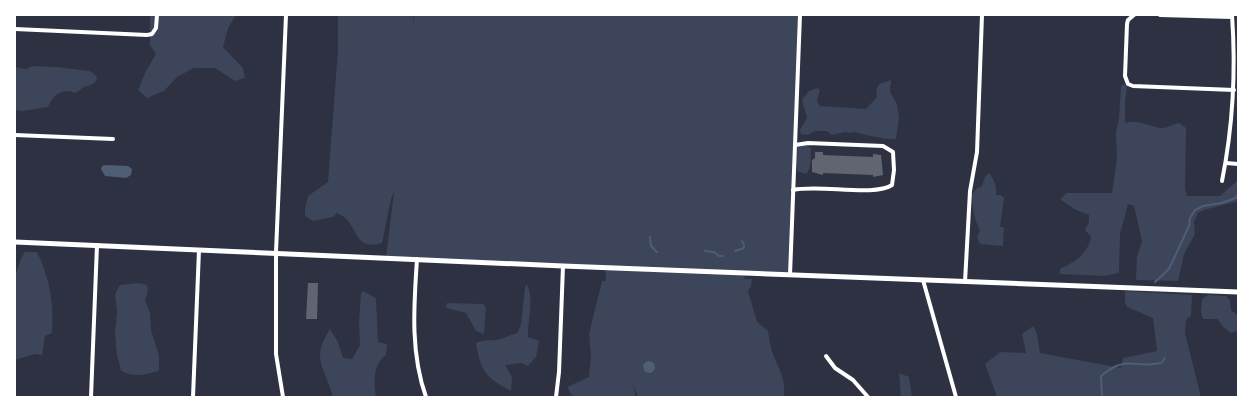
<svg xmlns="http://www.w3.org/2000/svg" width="1253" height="412" viewBox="0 0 1253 412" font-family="'Titillium Web',sans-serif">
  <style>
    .green { fill: #3c4559 }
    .water { fill: #4f5d75 }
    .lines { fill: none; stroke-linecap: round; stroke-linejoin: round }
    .stream { stroke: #4f5d75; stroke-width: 2 }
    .building { fill: #626471 }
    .minor { stroke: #fff; stroke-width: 4 }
    .tertiary { stroke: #fff; stroke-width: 5 }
  </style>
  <rect width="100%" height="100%" fill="#2d3142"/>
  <g class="green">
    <path d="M150,15H236L228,28L223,47L243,68L245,78L235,81L215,68H194L177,77L164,91L147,98L138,90L146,71L156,54L150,45Z"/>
    <path d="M338,15H413V26L414,15H801L790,275L744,274L745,279H752L751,286L748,291L757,322L768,331C769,337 770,345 772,351C778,370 786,375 784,397H638L633,383L636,397H573L567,387L589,377L591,356L589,334L602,281H606L605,267L386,258L394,191L391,199L382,243C351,252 360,222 337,213L333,217L313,221L305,216V209L308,196L328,182L338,50Z"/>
    <path d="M32,66L57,67L89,71L93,73L97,77C95,87 89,84 82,88C80,90 78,92 75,93C62,88 53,95 48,107L22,111L15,110V67L26,69Z"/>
    <path d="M891,80L890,92L897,104L899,118L896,139C886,140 864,135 855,132L851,133L845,132L832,135L827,131H815L808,135L801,134L800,130L807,118L802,100L809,91L817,88L820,90L817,101L820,106L866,109L877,97L876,90L879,84Z"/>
    <path d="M1124,84L1127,87L1125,102V123C1137,119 1147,126 1160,128C1167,129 1172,124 1179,123L1186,128L1185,189L1187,196H1220L1238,180V200L1235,202L1204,210L1198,213L1194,222L1195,234L1184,254L1178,281L1136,280L1137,257L1142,241L1134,206L1128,204L1120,234L1119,273L1104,276L1059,274L1061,268C1076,262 1088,253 1091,237L1085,230L1089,222V215L1074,209L1060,199L1067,193H1112L1117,159L1116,133L1119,118L1121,86Z"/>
    <path d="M805,145L811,148C810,157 813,167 806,174L797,171L796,159L798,146Z"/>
    <path d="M989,173C994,179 997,187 996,195H1001L1004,198L1000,227H1004L1003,246L980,244L977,237L980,230C974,219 972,208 972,195L977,188L982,186L985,177Z"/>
    <path d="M25,252H37C50,279 54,304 52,333L45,336L42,355L35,354L15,360V276L21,259Z"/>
    <path d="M139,283L147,285L148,291L145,301L150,313L151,330L159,356V371C146,374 133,379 121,370L117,355L115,333L117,312L115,294L120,285Z"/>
    <path d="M527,285C535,301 527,320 528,337L539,341L536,357L528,366L521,363L505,365L512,377L511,391C485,377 481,372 476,343C485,339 488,341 497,340C504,338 511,335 517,333L521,325L525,286Z"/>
    <path d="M363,291L376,298L378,342L387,344L386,355C372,366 374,381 376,397H333C325,367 310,359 330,329L338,342L343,358L352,359L360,345L359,321L361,294Z"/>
    <path d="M1125,291L1192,295L1191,315L1186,320L1185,333L1201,397H997L985,364L1000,352L1026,353L1022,334L1033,326L1037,334L1040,353L1121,368L1123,358L1157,351L1153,318L1127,307L1125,302Z"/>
    <path d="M1208,295L1226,296L1230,301L1231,310L1238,316V331L1231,333L1222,326L1218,319H1203L1201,312L1202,299Z"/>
    <path d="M447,303L483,304L486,307L484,334L476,331L466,313L446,308Z"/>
    <path d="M899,373L909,377L912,397H901Z"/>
  </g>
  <g class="water">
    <path d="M105,165L128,166L132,169L131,175L126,178L105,176L101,169L102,166Z"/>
    <circle cx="649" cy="367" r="6"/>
  </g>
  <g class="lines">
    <g class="stream">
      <path d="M650,237L651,246L657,252"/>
      <path d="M742,241L744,244"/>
      <path d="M705,251L714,252L719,256"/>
      <path d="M735,251L744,248V246"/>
      <path d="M721,256H723"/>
      <path d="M1155,282L1169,269L1189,226L1190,218L1195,210L1203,206L1221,203L1236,198L1238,194"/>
      <path d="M1102,397L1101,376C1126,354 1135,369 1161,363L1165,358"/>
    </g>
  </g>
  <g class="building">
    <path d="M815,152H823V155L873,157V154L881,155L883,175L873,177V175L823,173V175L812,172V160L815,158Z"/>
    <path d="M308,283H318L317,319H306Z"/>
  </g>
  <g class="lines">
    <g class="minor">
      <path d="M1134,15L1128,20L1127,24L1125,76L1128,84L1133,86L1234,90"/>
      <path d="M1160,15L1232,17"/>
      <path d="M15,29L147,35L152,34L156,28L157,15"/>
      <path d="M15,135L113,139"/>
      <path d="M1226,163L1238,164"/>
      <path d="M1222,181C1233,126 1236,71 1232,15"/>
      <path d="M793,190C819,184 874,197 892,185L894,170L893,152L883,146L808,143L795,145"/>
      <path d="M417,259C414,305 410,352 426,397"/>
      <path d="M790,275L800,15"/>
      <path d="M923,280L956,397"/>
      <path d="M965,282L970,191L977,152L982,15"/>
      <path d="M826,356L835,368L853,380L868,397"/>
      <path d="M91,397L97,245"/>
      <path d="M193,397L199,250"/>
      <path d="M283,397L276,354V252L286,15"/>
      <path d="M556,397L559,372L563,266"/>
    </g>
    <path class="tertiary" d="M15,242L563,266L1238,292"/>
  </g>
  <rect width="1253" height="412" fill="none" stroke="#ffffff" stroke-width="32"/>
</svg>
